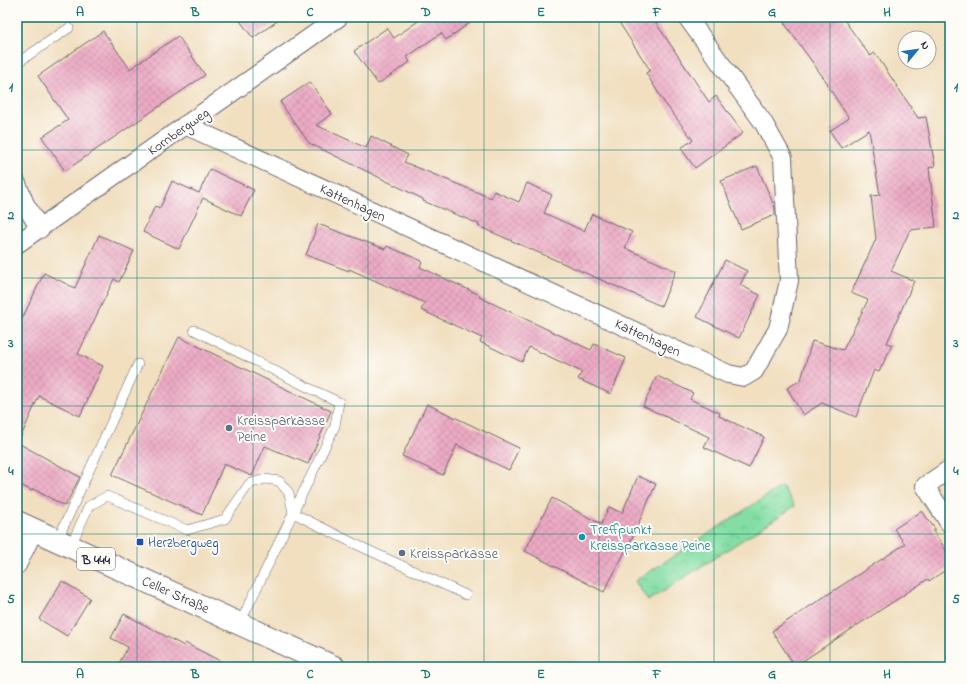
<svg xmlns="http://www.w3.org/2000/svg" width="967" height="684" viewBox="0 0 967 684" font-family="'Indie Flower',sans-serif">
  <style>
    .park { fill: url(#park-crowns); stroke: #538070 }
    .building { fill: url(#building-cross-hatch) }
    .lines { fill: none; stroke-linecap: round; stroke-linejoin: round }
    .lane-casing { stroke: #6a646a; stroke-width: 10 }
    .street-casing { stroke: #6a646a; stroke-width: 20 }
    .primary-casing { stroke: #6a646a; stroke-width: 24 }
    .lane { stroke: #fff; stroke-width: 9 }
    .street { stroke: #fff; stroke-width: 18 }
    .primary { stroke: #fff; stroke-width: 22 }
    .grid { fill: none; stroke: #0f766e; stroke-width: 1; stroke-opacity: 0.55 }
    .service-dot { fill: #5c6f8a; stroke: #fdfcf7; stroke-width: 1.5 }
    .culture-dot { fill: #0f9aa8; stroke: #fdfcf7; stroke-width: 1.5 }
    .transit-dot { fill: #1a4fb4; stroke: #fdfcf7; stroke-width: 1.5 }
    .labels { text-anchor: middle; stroke-width: 4; stroke-linejoin: round; paint-order: stroke }
    .shield { fill: #fdfcf7; stroke: #646373; stroke-width: 1 }
    .shield-label { font-size: 13px; font-weight: bold; fill: #22223b }
    .street-label { font-size: 14px; fill: #22223b; stroke: #fdfcf7 }
    .service-label { font-size: 14px; fill: #4e5e75; stroke: #fdfcf7; text-anchor: start }
    .culture-label { font-size: 14px; fill: #0d838f; stroke: #fdfcf7; text-anchor: start }
    .transit-label { font-size: 14px; fill: #164399; stroke: #fdfcf7; text-anchor: start }
    .neatline { fill: none; stroke: #0f766e; stroke-width: 1.5 }
    .grid-label { font-size: 13px; text-anchor: middle; font-weight: bold; fill: #0f766e }
  </style>
  <defs>
    <pattern id="park-crowns" width="20" height="18" patternUnits="userSpaceOnUse"><rect width="20" height="18" fill="#84dea4"/><path d="M2 6a3 3 0 1 1 6 0M12 15a3 3 0 1 1 6 0" fill="none" stroke="#72be8e"/></pattern>
    <pattern id="building-cross-hatch" width="8" height="8" patternUnits="userSpaceOnUse"><rect width="8" height="8" fill="#ecaac4"/><path d="M0 0l8 8M0 8l8-8" fill="none" stroke="#ca92a9"/></pattern>
  </defs>
  <rect width="100%" height="100%" fill="#fdfcf7"/>
  <filter id="ink" filterUnits="userSpaceOnUse"><feTurbulence type="fractalNoise" baseFrequency=".025" numOctaves="2"/><feDisplacementMap in="SourceGraphic" scale="8" xChannelSelector="R" yChannelSelector="G"/><feConvolveMatrix kernelMatrix="1 2 1 2 8 2 1 2 1" color-interpolation-filters="sRGB"/></filter>
  <filter id="wash" filterUnits="userSpaceOnUse"><feTurbulence type="fractalNoise" baseFrequency=".012" numOctaves="4" result="noise"/><feDisplacementMap in="SourceGraphic" scale="16" xChannelSelector="R" yChannelSelector="G"/><feGaussianBlur stdDeviation="0.9" result="paint"/><feColorMatrix in="noise" values="0 0 0 0 0 0 0 0 0 0 0 0 0 0 0 0 0 1.4 0 .05"/><feComposite in="paint" operator="in"/></filter>
  <g filter="url(#wash)">
    <rect width="100%" height="100%" fill="#f1dfc0"/>
    <path class="park" d="M782,486L795,506L648,601L635,581Z"/>
    <g id="blocks">
      <g class="building">
        <path d="M237,17H283L253,38Z"/>
        <path d="M424,17H478L446,40L441,33L407,57L410,62L378,84L354,51L387,28L394,38Z"/>
        <path d="M630,17H652L709,102L716,96L743,133L695,168L681,148L693,140L664,102L646,73L650,70L620,24Z"/>
        <path d="M780,17H842L870,56L875,53L918,118L926,117L935,166L929,168L936,227L910,230L891,271L914,281L887,343L892,345L879,372L874,370L856,417L822,403L803,415L787,388L801,380L812,341L843,350L868,300L851,293L876,239L871,196L880,195L869,130L841,148L830,131L849,118L827,85L828,84Z"/>
        <path d="M103,31L130,69L178,36L205,75L65,171L42,137L68,120L38,76Z"/>
        <path d="M310,82L332,114L316,125L366,148L371,136L408,155L404,162L491,198L494,191L519,202L527,183L552,195L544,213L584,231L592,214L632,232L625,248L676,271L661,306L528,248L478,226L479,224L423,201V199L309,143L280,102Z"/>
        <path d="M757,166L775,208V215L741,229L721,181Z"/>
        <path d="M210,169L254,190L241,216L203,198L179,249L143,232L155,206L160,208L172,181L199,193Z"/>
        <path d="M318,224L385,249L387,246L422,261L420,267L480,295L479,297L591,350L594,344L626,358L611,394L578,379L582,372L529,347L522,362L480,342L482,338L421,310L425,303L349,269V271L306,255Z"/>
        <path d="M99,235L134,251L119,282L114,279L78,354L103,366L80,416L39,396L18,443L80,477L65,506L33,489L32,491L17,483V317L22,319L44,273L75,288Z"/>
        <path d="M725,260L747,271L740,285L760,295L739,338L697,317Z"/>
        <path d="M179,337L331,411L308,464L265,446L252,476L224,464L202,515L112,475Z"/>
        <path d="M657,376L693,393L690,399L720,413L719,416L764,437L749,468L704,447L709,437L643,406Z"/>
        <path d="M427,404L519,448L509,470L457,445L443,475L402,456Z"/>
        <path d="M638,476L656,484L639,522L640,523L604,592L525,551L552,498L601,524L609,507L622,513Z"/>
        <path d="M922,511L935,529L933,531L950,556V567L929,581L928,579L795,666L772,631L905,544L894,529Z"/>
        <path d="M62,581L90,598L67,636L39,619Z"/>
        <path d="M124,614L184,646L185,643L232,667H117L128,647L111,638Z"/>
      </g>
    </g>
  </g>
  <g filter="url(#ink)">
    <use href="#blocks" fill-opacity="0" stroke="#6a646a" stroke-width="1"/>
    <g class="lines">
      <defs>
        <g id="lane">
          <path d="M17,63L69,28"/>
          <path d="M194,330L309,388L339,402L335,426L240,623"/>
          <path d="M57,541L138,364"/>
          <path d="M70,547L89,506L107,496L187,530L225,519L249,484L265,479L279,481L289,493L293,513L353,543L466,595"/>
        </g>
        <g id="street">
          <path d="M185,125L728,374L744,377L754,371L778,329L789,281L783,158L763,122L687,17"/>
          <path d="M17,184L25,204L40,229"/>
          <path d="M17,244L339,17"/>
          <path d="M950,469L925,486L950,524"/>
          <path d="M17,565L34,530"/>
        </g>
        <path id="primary" d="M17,522C123,570 229,618 334,667"/>
      </defs>
      <use href="#lane" class="lane-casing"/>
      <use href="#street" class="street-casing"/>
      <use href="#primary" class="primary-casing"/>
      <use href="#lane" class="lane"/>
      <use href="#street" class="street"/>
      <use href="#primary" class="primary"/>
    </g>
  </g>
  <path class="grid" d="M137,17V667M253,17V667M368,17V667M484,17V667M599,17V667M714,17V667M830,17V667M17,150H950M17,278H950M17,406H950M17,534H950"/>
  <g class="service-dot">
    <circle cx="229" cy="428" r="4"/>
    <circle cx="402" cy="553" r="4"/>
  </g>
  <circle class="culture-dot" cx="582" cy="537" r="4"/>
  <rect class="transit-dot" x="136" y="538" width="8" height="8" rx="2"/>
  <g class="labels">
    <rect class="shield" x="77" y="548" width="38" height="22" rx="3"/>
    <g class="shield-label">
      <text x="96" y="564">B 444</text>
    </g>
    <g class="street-label">
      <text transform="translate(178 131) rotate(-35)" y="5">Kornbergweg</text>
      <text transform="translate(353 202) rotate(25)" y="5">Kattenhagen</text>
      <text transform="translate(648 337) rotate(25)" y="5">Kattenhagen</text>
      <text transform="translate(176 594) rotate(24)" y="5">Celler Straße</text>
    </g>
    <g class="service-label">
      <text x="237" y="425">Kreissparkasse<tspan x="237" dy="16">Peine</tspan></text>
      <text x="410" y="558">Kreissparkasse</text>
    </g>
    <g class="culture-label">
      <text x="590" y="534">Treffpunkt<tspan x="590" dy="16">Kreissparkasse Peine</tspan></text>
    </g>
    <g class="transit-label">
      <text x="148" y="547">Herzbergweg</text>
    </g>
  </g>
  <rect width="967" height="684" fill="none" stroke="#fdfcf7" stroke-width="44"/>
  <g transform="translate(917 50) rotate(61)"><circle r="19" fill="#fdfcf7" stroke="#a5a5ac"/>
  <path d="M0-3L7 15L0 10L-7 15Z" fill="#1f6fb2"/>
  <text y="-6" font-size="11" font-weight="bold" text-anchor="middle" fill="#22223b">N</text>
  </g>
  <rect x="22" y="22" width="923" height="640" class="neatline"/>
  <g class="grid-label">
    <text x="80" y="16">A</text>
    <text x="195" y="16">B</text>
    <text x="310" y="16">C</text>
    <text x="426" y="16">D</text>
    <text x="541" y="16">E</text>
    <text x="657" y="16">F</text>
    <text x="772" y="16">G</text>
    <text x="887" y="16">H</text>
    <text x="11" y="91">1</text>
    <text x="956" y="91">1</text>
    <text x="11" y="219">2</text>
    <text x="956" y="219">2</text>
    <text x="11" y="347">3</text>
    <text x="956" y="347">3</text>
    <text x="11" y="475">4</text>
    <text x="956" y="475">4</text>
    <text x="11" y="603">5</text>
    <text x="956" y="603">5</text>
    <text x="80" y="678">A</text>
    <text x="195" y="678">B</text>
    <text x="310" y="678">C</text>
    <text x="426" y="678">D</text>
    <text x="541" y="678">E</text>
    <text x="657" y="678">F</text>
    <text x="772" y="678">G</text>
    <text x="887" y="678">H</text>
  </g>
</svg>
